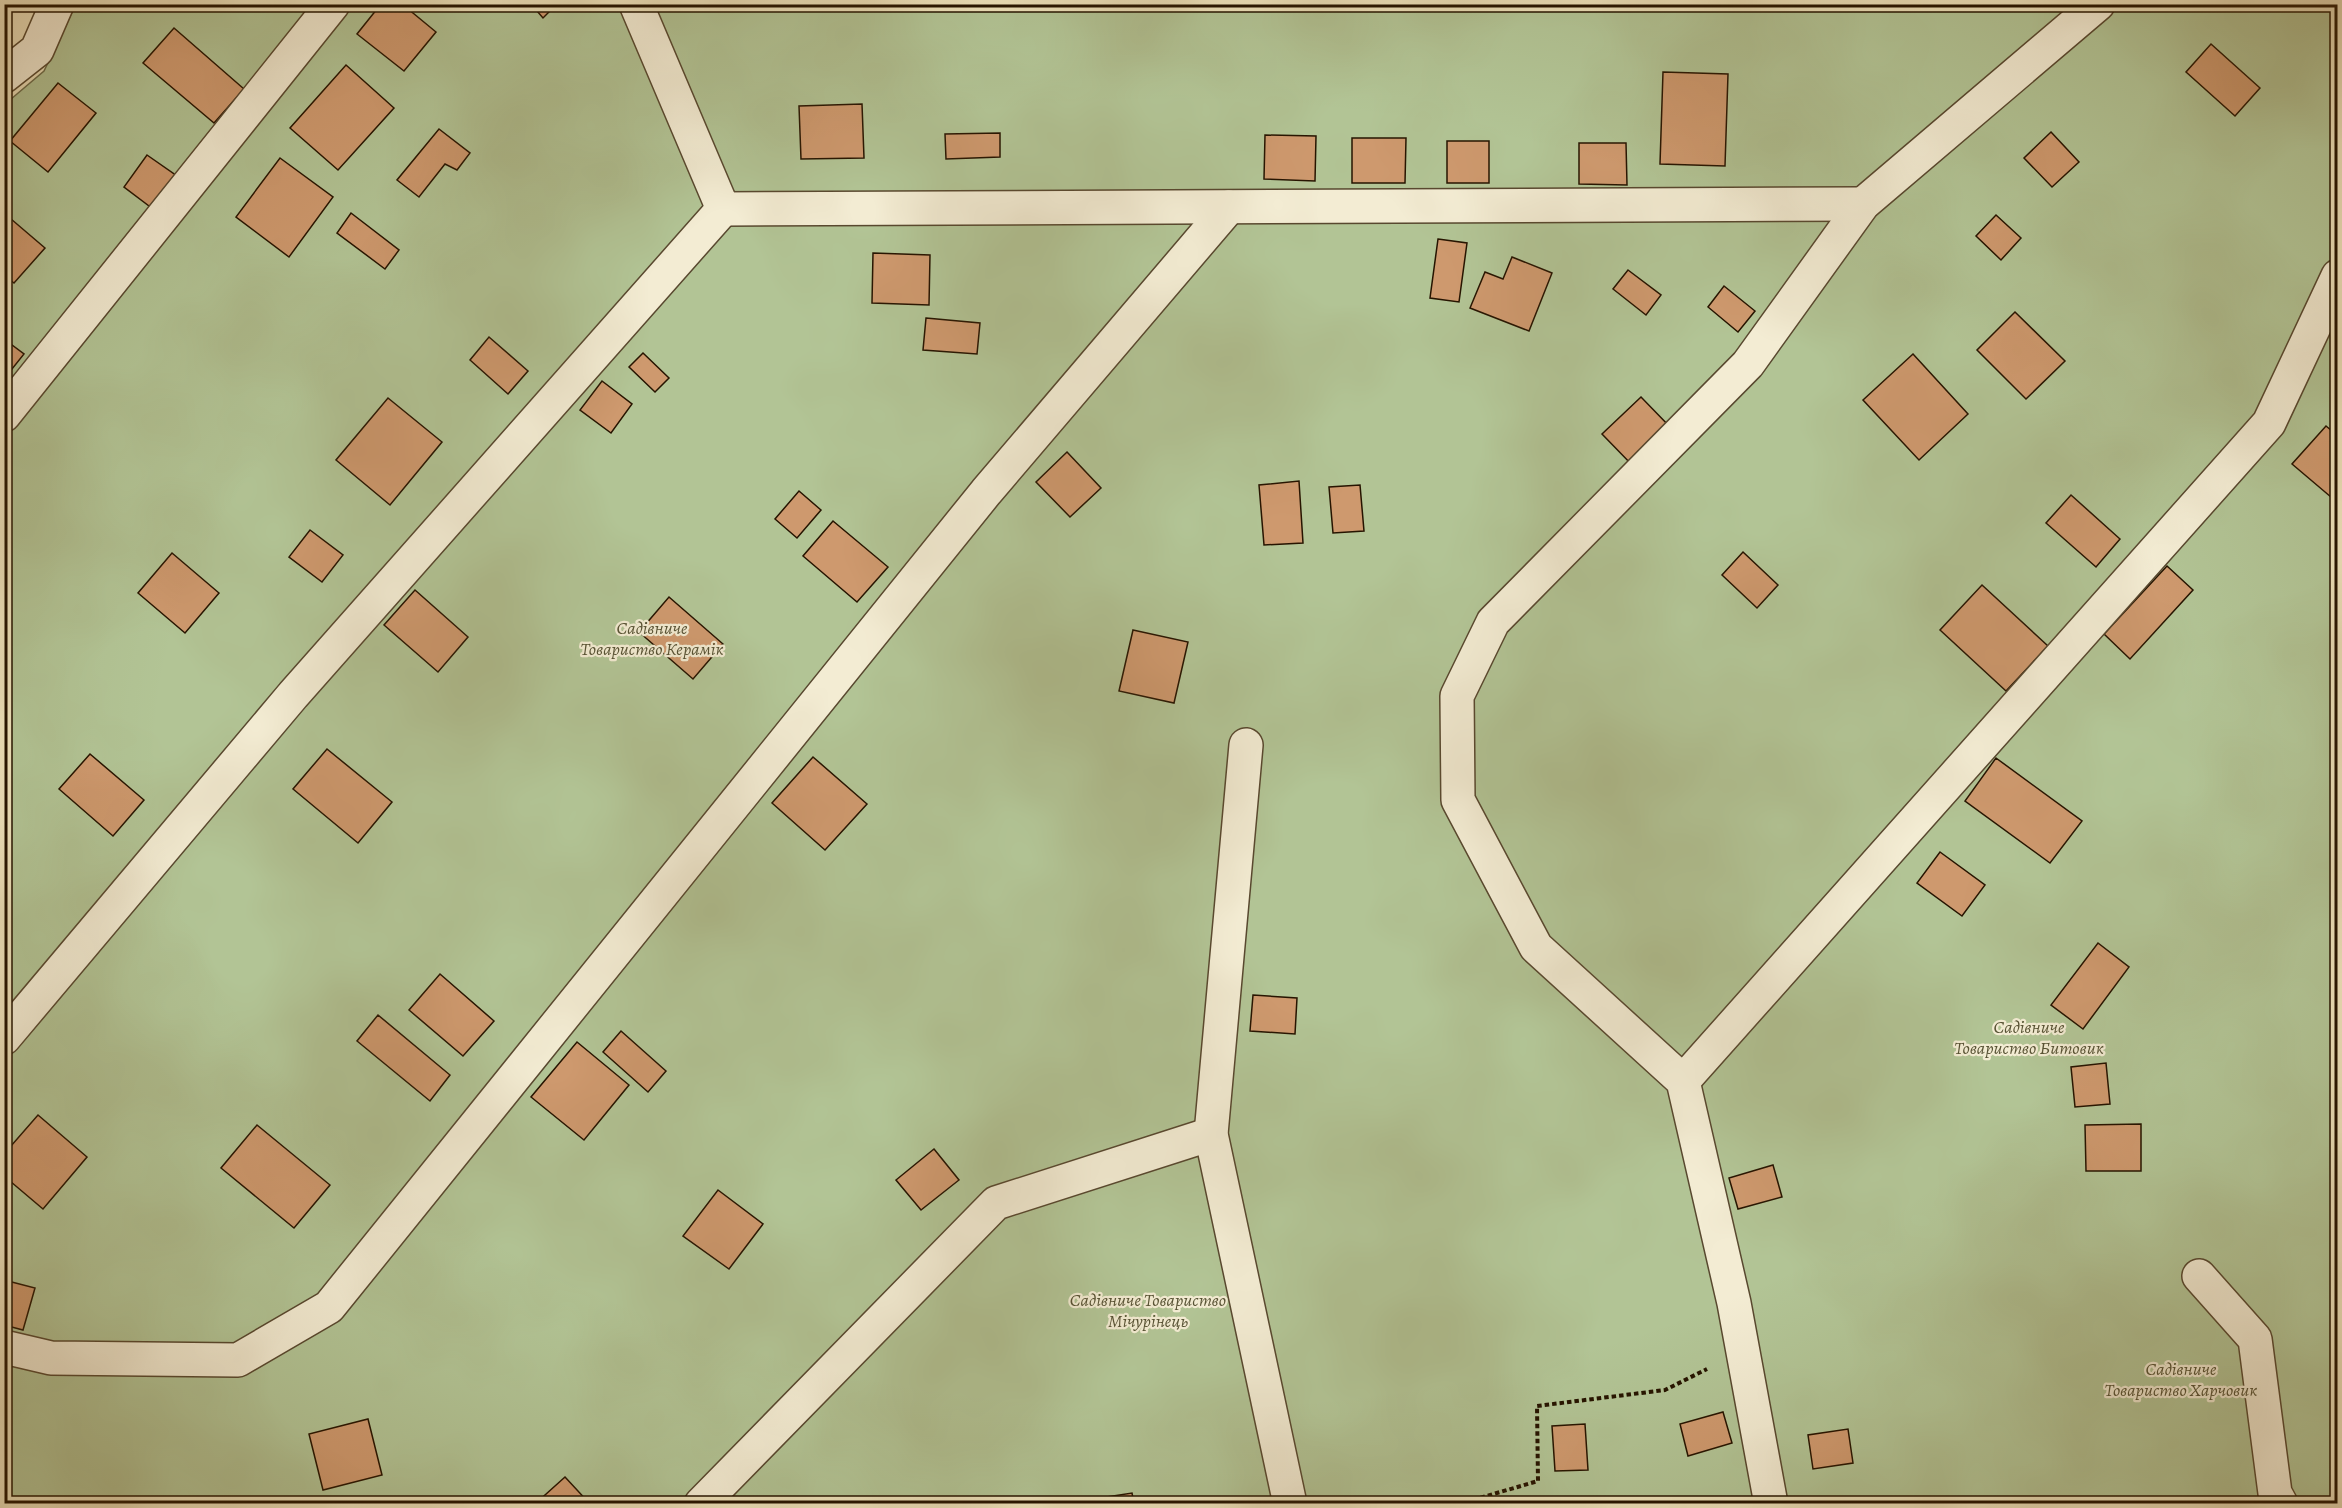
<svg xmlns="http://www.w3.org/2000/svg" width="2342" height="1508" viewBox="0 0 2342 1508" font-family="Alegreya,serif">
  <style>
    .green { fill: #b2c495; stroke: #6c6c4a; stroke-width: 1.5 }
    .building { fill: #ce996e; stroke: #261400; stroke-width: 1.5 }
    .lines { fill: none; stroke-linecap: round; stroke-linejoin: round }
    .street-casing { stroke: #58482f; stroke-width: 36 }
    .path { stroke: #261400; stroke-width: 4; stroke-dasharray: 4.5 3; stroke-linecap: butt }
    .street { stroke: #f3ecd3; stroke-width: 33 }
    .labels { text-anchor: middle; stroke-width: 4.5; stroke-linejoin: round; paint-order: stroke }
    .park-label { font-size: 18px; font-style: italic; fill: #575234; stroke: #f3ecd3 }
  </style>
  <rect width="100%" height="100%" fill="#ede2bb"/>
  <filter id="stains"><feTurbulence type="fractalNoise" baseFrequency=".00333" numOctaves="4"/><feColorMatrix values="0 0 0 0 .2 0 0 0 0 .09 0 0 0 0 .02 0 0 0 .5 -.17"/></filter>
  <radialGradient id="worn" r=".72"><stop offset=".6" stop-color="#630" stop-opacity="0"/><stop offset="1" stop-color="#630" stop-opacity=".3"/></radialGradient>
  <path class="green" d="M76,4L2337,5V1503H5L4,105L44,71Z"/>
  <g class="building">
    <path d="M381,4H402L436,32L404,71L357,34Z"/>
    <path d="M531,4H557L543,18Z"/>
    <path d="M174,28L244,89L214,123L143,63Z"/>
    <path d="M2211,44L2260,88L2235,116L2186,72Z"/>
    <path d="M346,65L394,108L338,170L290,128Z"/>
    <path d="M1663,72L1728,74L1725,166L1660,164Z"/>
    <path d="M58,83L96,113L48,172L10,141Z"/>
    <path d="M862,104L864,158L801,159L799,106Z"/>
    <path d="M439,129L470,153L457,170L445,164L419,197L397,180Z"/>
    <path d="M2051,132L2079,162L2052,187L2024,158Z"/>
    <path d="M1000,133V157L946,159L945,134Z"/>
    <path d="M1265,135L1316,136L1315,181L1264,179Z"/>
    <path d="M1352,138H1406L1405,183H1352Z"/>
    <rect x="1447" y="141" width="42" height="42"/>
    <path d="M1579,143H1626L1627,185L1579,184Z"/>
    <path d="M147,155L177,176L153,209L124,187Z"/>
    <path d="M280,158L333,197L289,257L236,217Z"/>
    <path d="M4,213L45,248L14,283L4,275Z"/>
    <path d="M351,213L399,250L385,269L337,233Z"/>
    <path d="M1996,215L2021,238L2001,260L1976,236Z"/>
    <path d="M1438,239L1467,243L1459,302L1430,298Z"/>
    <path d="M873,253L930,255L929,305L872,303Z"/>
    <path d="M1512,257L1552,273L1529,331L1470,308L1485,272L1503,279Z"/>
    <path d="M1628,270L1661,295L1646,315L1613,289Z"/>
    <path d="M1724,286L1755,311L1738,332L1708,307Z"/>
    <path d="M2015,312L2065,361L2026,399L1977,350Z"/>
    <path d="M926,318L980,323L977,354L923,350Z"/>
    <path d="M489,337L528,371L508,394L470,360Z"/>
    <path d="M4,339L24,354L12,369L4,363Z"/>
    <path d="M643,353L669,378L655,392L629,367Z"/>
    <path d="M1913,354L1968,414L1919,460L1863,400Z"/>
    <path d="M602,381L632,404L611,433L580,410Z"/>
    <path d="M1641,397L1672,429L1634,467L1602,434Z"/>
    <path d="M388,398L442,442L390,505L336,460Z"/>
    <path d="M2326,426L2338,436V503L2292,464Z"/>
    <path d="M1067,452L1101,488L1070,517L1036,482Z"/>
    <path d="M1299,481L1303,543L1264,545L1259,485Z"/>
    <path d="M1360,485L1364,531L1333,533L1329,487Z"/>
    <path d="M799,491L821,510L797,538L775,519Z"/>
    <path d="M2071,495L2120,539L2096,567L2046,523Z"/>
    <path d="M833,521L888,567L857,602L803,556Z"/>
    <path d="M310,530L343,555L322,582L289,557Z"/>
    <path d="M1743,552L1778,585L1757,608L1722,575Z"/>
    <path d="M172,553L219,593L185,633L138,593Z"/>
    <path d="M2167,566L2193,590L2130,659L2104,634Z"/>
    <path d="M1982,585L2048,646L2006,691L1940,630Z"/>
    <path d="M415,590L468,637L438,672L384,625Z"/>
    <path d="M669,597L723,644L693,679L639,632Z"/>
    <path d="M1133,630L1188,642L1174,703L1119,691Z"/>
    <path d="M327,749L392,802L358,843L293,789Z"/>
    <path d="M90,754L144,800L113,836L59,789Z"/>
    <path d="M813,757L867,804L825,850L772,803Z"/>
    <path d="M1996,758L2082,821L2050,863L1965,801Z"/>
    <path d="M1940,852L1985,885L1962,916L1917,883Z"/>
    <path d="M2098,943L2129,967L2083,1029L2051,1005Z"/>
    <path d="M440,974L494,1021L463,1056L409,1010Z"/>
    <path d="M1253,995L1297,998L1295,1034L1250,1031Z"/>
    <path d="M378,1015L450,1075L430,1101L357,1041Z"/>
    <path d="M621,1031L666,1071L648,1092L603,1052Z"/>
    <path d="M577,1042L629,1085L584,1140L531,1097Z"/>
    <path d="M2106,1063L2110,1104L2075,1107L2071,1067Z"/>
    <path d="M38,1115L87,1157L43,1209L4,1176V1154Z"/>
    <path d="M2141,1124V1171H2086L2085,1125Z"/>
    <path d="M257,1125L330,1185L294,1228L221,1168Z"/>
    <path d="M934,1149L959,1180L921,1210L896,1180Z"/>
    <path d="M1773,1165L1782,1197L1738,1209L1729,1178Z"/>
    <path d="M718,1190L763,1224L729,1269L683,1236Z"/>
    <path d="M4,1280L35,1288L23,1330L4,1325Z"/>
    <path d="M1723,1412L1732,1443L1688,1456L1680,1424Z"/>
    <path d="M368,1419L382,1475L323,1490L309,1434Z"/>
    <path d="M1585,1424L1588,1470L1555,1471L1552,1426Z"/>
    <path d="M1848,1429L1853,1463L1813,1469L1808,1435Z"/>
    <path d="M565,1477L590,1504H535Z"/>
    <path d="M1132,1493L1134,1504H1094V1499Z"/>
  </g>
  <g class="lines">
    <defs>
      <g id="street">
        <path d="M636,4L723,209L1863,204"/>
        <path d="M4,76L37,50L57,4"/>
        <path d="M4,415L333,4"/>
        <path d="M1246,745L1211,1134L1290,1504"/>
        <path d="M4,1038L293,695L723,209"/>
        <path d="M1683,1081L2269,423L2338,276"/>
        <path d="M2199,1276L2255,1339L2275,1493L2281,1504"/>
        <path d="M4,1347L51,1358L238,1360L329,1307L986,492L1229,207"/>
        <path d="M701,1504L996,1203L1211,1134"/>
        <path d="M1771,1504L1734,1303L1683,1081L1536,947L1458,800L1457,696L1493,622L1748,364L1863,204L2098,4"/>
      </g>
    </defs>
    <use href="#street" class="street-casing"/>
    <path class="path" d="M1459,1504L1538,1481L1537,1406L1665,1390L1707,1369"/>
    <use href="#street" class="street"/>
  </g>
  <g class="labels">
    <g class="park-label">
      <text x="652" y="634">Садівниче<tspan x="652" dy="21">Товариство Керамік</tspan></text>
      <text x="2029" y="1033">Садівниче<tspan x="2029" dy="21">Товариство Битовик</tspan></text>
      <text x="1148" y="1306">Садівниче Товариство<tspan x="1148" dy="21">Мічурінець</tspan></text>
      <text x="2181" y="1375">Садівниче<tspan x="2181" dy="21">Товариство Харчовик</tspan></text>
    </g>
  </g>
  <rect width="2342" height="1508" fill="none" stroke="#ede2bb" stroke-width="24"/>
  <rect x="6" y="6" width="2330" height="1496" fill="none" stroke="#261400" stroke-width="3"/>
  <rect x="12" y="12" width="2318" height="1484" fill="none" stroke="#261400" stroke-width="1.5"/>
  <rect width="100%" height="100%" filter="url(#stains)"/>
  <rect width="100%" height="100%" fill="url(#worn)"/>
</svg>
